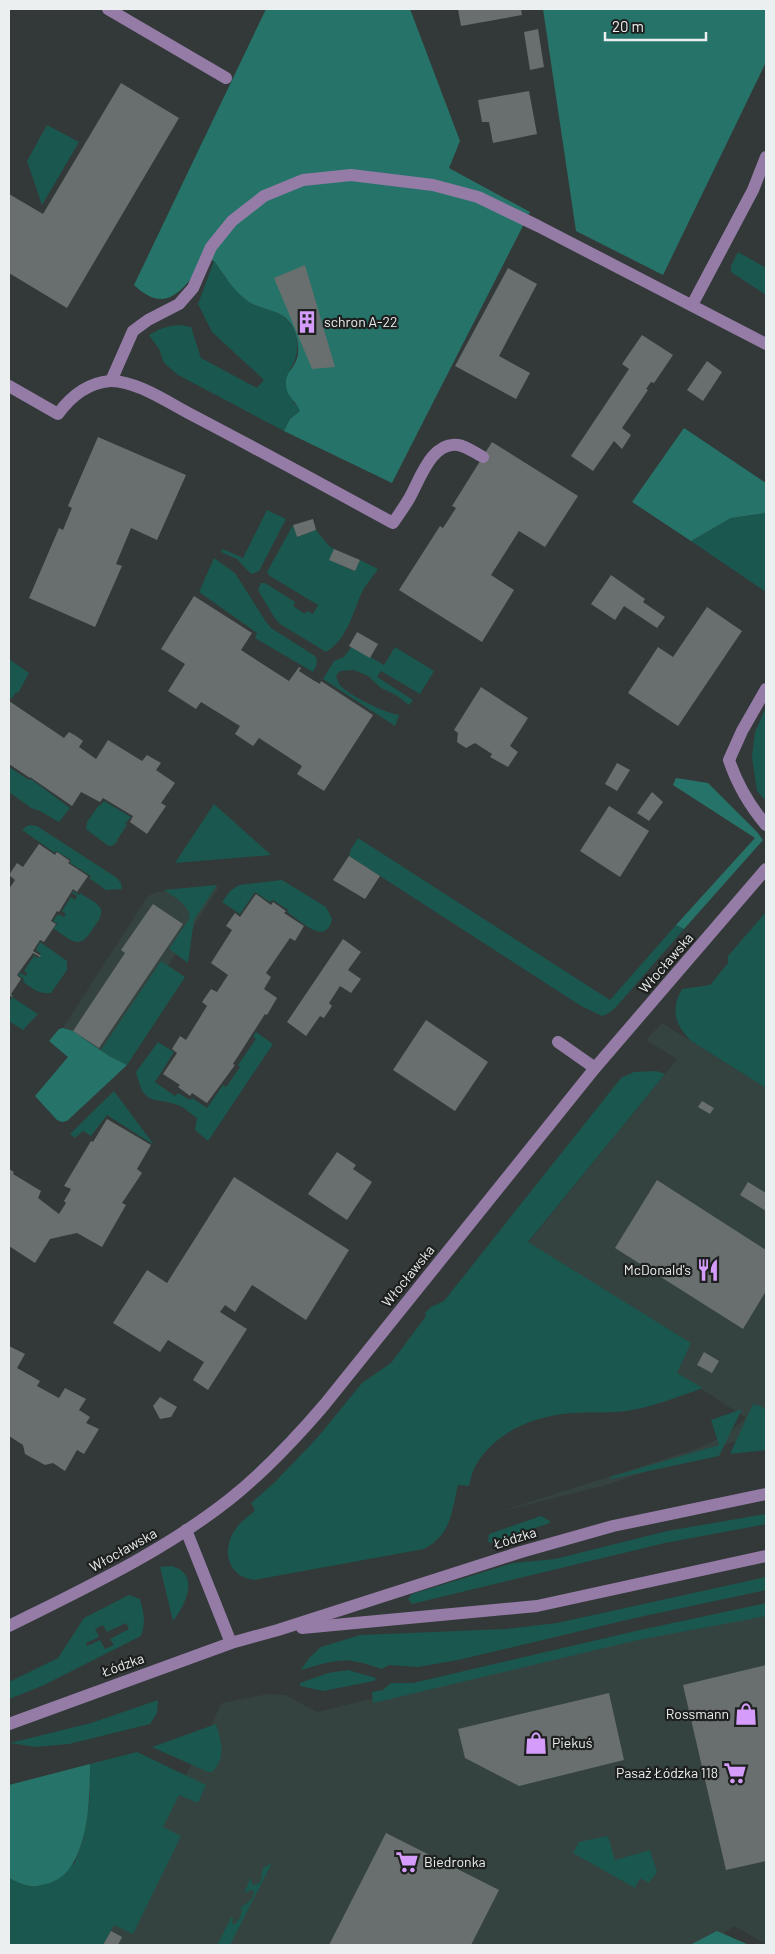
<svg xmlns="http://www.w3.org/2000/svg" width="775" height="1954" viewBox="0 0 775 1954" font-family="Barlow,sans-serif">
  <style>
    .built { fill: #354340 }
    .green { fill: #1a574e; fill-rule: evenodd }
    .forest { fill: #267469 }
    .building { fill: #686f6e }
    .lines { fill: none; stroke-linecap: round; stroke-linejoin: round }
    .minor { stroke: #957ca7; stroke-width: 12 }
    .labels { text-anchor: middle; stroke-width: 4.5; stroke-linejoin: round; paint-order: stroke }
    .poi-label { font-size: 14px; fill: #ebefef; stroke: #1d201f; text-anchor: start }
    .street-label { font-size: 14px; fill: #ebefef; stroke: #1d201f }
  </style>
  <rect width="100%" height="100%" fill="#333938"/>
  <g class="built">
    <path d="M219,887L109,1056L73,1031L63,1028L148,896L157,892Z"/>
    <path d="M662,1023L766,1088V1431L606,1485L499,1512L699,1448L724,1436L746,1418L677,1373L691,1343L528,1243L677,1059L646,1040Z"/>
    <path d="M766,1609V1944L734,1926L707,1945H101L222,1703L268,1694L285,1695L317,1712L703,1619Z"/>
  </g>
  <g class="green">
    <path d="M47,125L79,142L42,205L27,161Z"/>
    <path d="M738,252L766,268V295L731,272V266Z"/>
    <path d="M214,261C224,274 232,289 246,300C256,308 267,307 278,313C298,323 303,352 290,369L293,402L300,408V411L290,419L284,431L178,375L164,363L159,349L149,335C165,326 174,323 191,327L201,358L257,388L264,380L212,332L198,304Z"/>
    <path d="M267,510L286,519L259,571L251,574L237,559L221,552L223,549L243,558Z"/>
    <path d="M766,513V592L691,541L731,518Z"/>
    <path d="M293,525L297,537L316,530L329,546L334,549L330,560L354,571L360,560L378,569C373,577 366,584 362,592C353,612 347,640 326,652L280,624L274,617L258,590L261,583H265L295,602L293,606L305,614L307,611L313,614L318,605L270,576L267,572Z"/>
    <path d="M214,558L235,573L266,622L271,628L315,656C319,663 316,666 313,672L255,638L257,633L199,592Z"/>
    <path d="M352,646L384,665L395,647L434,671L420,694L381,671L377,677L413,700L409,705L396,695L381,688L368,676L354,670L340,671L336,676C337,679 338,682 339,684C346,694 387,714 399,715L395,726L323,679L334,661L344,657Z"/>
    <path d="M9,659L29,673L18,693L16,692L12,699L9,697Z"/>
    <path d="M766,707V801L757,791L752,757L755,732Z"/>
    <path d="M9,767L29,780L31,779L70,808L59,822L40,811L31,808L9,792Z"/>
    <path d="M104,801L131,817L125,824L127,825L117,840L118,841L112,846L107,845L86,829L87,822L99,805L100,806Z"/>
    <path d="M214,804L271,855L175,863Z"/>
    <path d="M31,825L37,826L117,878L121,883L122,889L106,890L89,878L91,876L70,863L71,860L56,851L55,853L22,830L27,826Z"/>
    <path d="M358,838L610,1000L676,925L684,929L616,1007L609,1013L602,1016L581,1006L349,856L351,849Z"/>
    <path d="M282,880L326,907L332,919C326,947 301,921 287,912L288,910L273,900L270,902L255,892L240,914L222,902L230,891L239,885Z"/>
    <path d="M217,885L194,920L188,963L169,949L189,919C192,906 174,897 164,890Z"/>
    <path d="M73,891L79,895L80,893L96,903L101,909C102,917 98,921 94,927C79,952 73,941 53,928L58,924L53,921L58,914L64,917L66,914L62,911L71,897L75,900L77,896L72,893Z"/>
    <path d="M766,912V1088L691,1041C675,1025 670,1009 682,989L710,985L728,963V956Z"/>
    <path d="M40,942L67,961V970L51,993C40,995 32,988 23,982L24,979L18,975L20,973L26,976L27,973L24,971L34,956L38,958L41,954L36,950Z"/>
    <path d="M161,961L185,977L127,1065L109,1056L101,1050Z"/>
    <path d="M12,997L38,1014L23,1030L9,1021V999L11,1000Z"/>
    <path d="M256,1032L273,1044L208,1141L195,1130L197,1118C191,1114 186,1109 180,1106C153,1095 145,1109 136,1072L158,1042L174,1052L155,1082L175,1096L178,1093L190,1100L192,1098L207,1108L223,1085L226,1087L240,1067L238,1065L256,1039L253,1037Z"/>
    <path d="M656,1071L665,1074L528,1242L691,1343L677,1373L703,1388C680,1396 650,1408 626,1411C605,1414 583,1411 562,1414C528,1419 494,1434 476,1465C472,1471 471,1479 469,1486L458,1485C451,1513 452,1534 424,1549L254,1580C225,1576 221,1546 238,1526C242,1520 250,1516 255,1510L251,1503L275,1482L318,1437L362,1383L391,1363L426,1316L425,1313L431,1307L444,1301L621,1078L634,1072Z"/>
    <path d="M114,1091L154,1145L107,1115L91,1136L83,1131L75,1138L70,1134Z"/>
    <path d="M753,1404L761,1406L766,1410V1450L730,1454Z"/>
    <path d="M742,1409L719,1456L611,1479L610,1477L719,1445L711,1420Z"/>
    <path d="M766,1514V1524L665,1543L412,1604L408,1599L412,1594L513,1563L555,1559L667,1531Z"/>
    <path d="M541,1516L550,1521V1523L490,1543L488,1541L489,1534Z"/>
    <path d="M172,1566C201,1575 185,1605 173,1621L160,1567Z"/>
    <path d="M766,1577V1590L635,1618L458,1660L418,1667L389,1665L382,1669C345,1656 338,1659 301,1670L309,1658L321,1647L360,1635L506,1629L557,1623Z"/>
    <path d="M129,1595L140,1599C144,1615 146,1621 141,1636L42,1686L9,1699V1682L58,1658L84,1618ZM126,1623L129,1629L110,1639L114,1645L105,1649L100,1640L87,1646L86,1643L99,1637L95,1629L103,1625L107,1632Z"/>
    <path d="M766,1603V1616L638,1640L373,1703L372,1692L383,1690L391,1683H413L640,1630Z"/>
    <path d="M348,1670L376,1678L374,1681L323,1691L300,1686V1683L328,1673Z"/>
    <path d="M158,1700L157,1713L150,1724L69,1744L35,1747L10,1743L91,1723Z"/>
    <path d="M216,1724C221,1741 227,1758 212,1772H208L152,1747Z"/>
    <path d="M137,1752L206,1785L198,1803L179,1795L163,1827L181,1836L133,1934L114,1925L103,1945H9V1878L32,1887L74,1864L83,1840L90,1796V1764Z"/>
    <path d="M608,1836L615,1860L650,1850L657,1872L649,1883L640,1878L635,1888L573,1853L579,1842Z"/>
    <path d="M272,1863L230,1945H217L232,1916L233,1919L232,1924H235L240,1918L242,1910L240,1908L252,1899L254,1892L252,1890L244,1893L251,1877L252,1885L260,1883L263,1868Z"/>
  </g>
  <g class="forest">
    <path d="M266,9H410L460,141L449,168L530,212L392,483L284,431L290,419L300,411C297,402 286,396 286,385C285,374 292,370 296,361C301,351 297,333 291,324C281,308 259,311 245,299C232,289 224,274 214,261L208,259C185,283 170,319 134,285Z"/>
    <path d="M543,9H766V62L663,275L576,231Z"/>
    <path d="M684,428L766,483V513L731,518L691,541L632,502Z"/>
    <path d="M676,778L708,783L757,832L763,840L684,929L676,925L755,838L673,785Z"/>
    <path d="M63,1028L73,1031L109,1056L127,1065L67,1121L62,1122L57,1120L35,1096L68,1057L49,1041L59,1029Z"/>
    <path d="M90,1764C90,1798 89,1877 45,1884C41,1885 35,1887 30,1886C23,1885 16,1881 9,1878V1785Z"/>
    <path d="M717,1931L749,1945H690Z"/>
  </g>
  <g class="building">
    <path d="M458,9H521L522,15L461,26Z"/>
    <path d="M538,29L544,67L530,70L524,32Z"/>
    <path d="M121,83L179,118L67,308L9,273V194L43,214Z"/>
    <path d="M529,91L537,134L493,143L489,122H482L478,100Z"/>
    <path d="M305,265L335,367L312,369L274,278Z"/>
    <path d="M508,268L537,284L499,356L530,373L516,399L455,366Z"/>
    <path d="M642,335L673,355L654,383L651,382L646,389L648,390L622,428L631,435L622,449L614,441L593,471L571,456L629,369L622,364Z"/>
    <path d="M707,361L722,372L703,401L687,390Z"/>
    <path d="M98,437L186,475L157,540L131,528L116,564L122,566L95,627L29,598L59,528L63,530L72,508L68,506Z"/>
    <path d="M492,442L578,496L545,547L519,531L491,575L514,590L482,642L399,590L440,526L443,528L456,508L452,506Z"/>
    <path d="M313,519L316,530L297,537L293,525Z"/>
    <path d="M334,549L360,560L355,571L329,560Z"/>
    <path d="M611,575L645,599L643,602L665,617L657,628L624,606L615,620L591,604Z"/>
    <path d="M194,596L252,633L241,650L289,681L299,667L301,668L299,671L313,680L320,684L321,681L373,715L324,791L297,774L302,766L259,738L253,746L235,734L240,726L201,702L196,709L168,691L185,664L161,649Z"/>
    <path d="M707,607L742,631L678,726L628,693L658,647L673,657Z"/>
    <path d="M357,632L378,644L370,658L349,646Z"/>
    <path d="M481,687L528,718L510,746L518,752L508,767L490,757L492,754L475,743L466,748L457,742L458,733L454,730Z"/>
    <path d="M9,701L64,738L69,732L76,736L83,741L79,747L96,759L108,740L142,761L147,755L161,763L156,770L175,783L161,803L166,806L147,834L130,822L133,816L103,798L100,802L81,792L72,806L30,777V778L9,764Z"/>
    <path d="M617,763L630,770L617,791L605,784Z"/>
    <path d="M652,792L663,802L649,821L637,813Z"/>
    <path d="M609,806L649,831L620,877L580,851Z"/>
    <path d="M39,844L55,855L57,852L70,861L68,863L88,876L77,892L73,889L59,912L57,911L51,921L56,924L44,942L40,940L33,951L41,956L40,957L33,953L17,975L21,979L11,994L13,997L10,996L9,998V889L15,880L9,875L17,863L23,867Z"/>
    <path d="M349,856L380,876L365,899L333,880Z"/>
    <path d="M256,894L271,905L273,902L286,911L284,913L304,926L295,941L290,938L266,973L271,977L264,989L277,998L267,1015L265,1014L233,1064L235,1065L207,1103L192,1093L190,1096L178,1087L180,1085L163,1074L177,1053L172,1049L180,1036L186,1040L207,1006L202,1002L211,989L217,992L228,975L211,963L232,930L226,926L230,920L235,913L240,917Z"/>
    <path d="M153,904L183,924L99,1048L73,1031L125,953L121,950Z"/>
    <path d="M343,939L361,952L348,970L361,979L351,993L340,986L329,1003L332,1006L324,1018L320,1016L306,1036L287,1022Z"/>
    <path d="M426,1020L488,1062L455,1111L393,1070Z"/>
    <path d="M702,1101L714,1108L710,1114L698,1107Z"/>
    <path d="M107,1119L151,1145L137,1169L142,1173L122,1203L126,1205L102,1247L77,1233L63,1236L50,1239L35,1263L9,1246V1169L14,1172L13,1174L41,1191L38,1198L59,1214L66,1203L64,1201L71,1189L64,1186L91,1141L93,1142Z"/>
    <path d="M337,1152L356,1165L353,1169L372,1182L347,1220L308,1194Z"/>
    <path d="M234,1177L349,1250L306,1320L252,1285L235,1312L225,1305L220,1312L247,1329L208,1390L193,1380L204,1362L168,1340L160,1352L113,1323L147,1270L167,1283Z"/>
    <path d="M657,1180L766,1250V1291L743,1329L615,1248Z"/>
    <path d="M748,1182L766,1193V1211L740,1195Z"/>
    <path d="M9,1346L25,1354L17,1368L40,1381L37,1386L59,1398L65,1388L86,1399L79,1410L90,1417L86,1423L99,1429L84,1454L77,1450L65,1471L53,1463L45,1465L25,1454L23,1445L9,1436Z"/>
    <path d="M704,1352L719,1361L712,1373L697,1365Z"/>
    <path d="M160,1397L177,1407L171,1417L160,1419L153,1406Z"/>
    <path d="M766,1665V1861L726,1870L683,1685Z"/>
    <path d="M609,1693L624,1760L519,1786L465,1758L458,1729Z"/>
    <path d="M386,1833L499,1890L471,1945H329Z"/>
    <path d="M111,1931L122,1937L118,1945H103Z"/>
  </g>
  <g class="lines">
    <g class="minor">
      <path d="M108,9L226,78"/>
      <path d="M692,305L753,190L766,157"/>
      <path d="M111,381L133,331L148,320L179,304L193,288L211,247L232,221L264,196L303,180L351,175L433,185L478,197L538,226L766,344"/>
      <path d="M9,386L58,414C71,396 87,383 110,381C136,380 172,405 194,416C261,451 327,487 393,523C399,514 405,506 410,497C420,479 432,441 458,445C466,446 475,453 483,457"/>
      <path d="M766,689L742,731L729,760C737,784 749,805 766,825"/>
      <path d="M558,1042L595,1068"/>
      <path d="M186,1530L231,1643"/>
      <path d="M9,1626C85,1588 163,1552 230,1499C265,1471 296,1438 325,1404L595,1068L766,869"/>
      <path d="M302,1628L537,1606L766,1556"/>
      <path d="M9,1724L231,1643L278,1630L521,1552L613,1526L766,1494"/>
    </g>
  </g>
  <defs>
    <symbol id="building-bare" viewBox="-9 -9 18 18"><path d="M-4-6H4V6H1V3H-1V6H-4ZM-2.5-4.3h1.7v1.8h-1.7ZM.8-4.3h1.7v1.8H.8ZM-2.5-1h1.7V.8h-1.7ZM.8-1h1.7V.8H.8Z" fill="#d59cfb" stroke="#1d201f" stroke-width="2.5" paint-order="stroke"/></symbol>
    <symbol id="restaurant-bare" viewBox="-9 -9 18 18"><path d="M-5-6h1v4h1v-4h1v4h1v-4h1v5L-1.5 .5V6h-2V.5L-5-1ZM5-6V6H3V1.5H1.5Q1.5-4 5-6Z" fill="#d59cfb" stroke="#1d201f" stroke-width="2.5" paint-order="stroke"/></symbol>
    <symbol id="shop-bare" viewBox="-9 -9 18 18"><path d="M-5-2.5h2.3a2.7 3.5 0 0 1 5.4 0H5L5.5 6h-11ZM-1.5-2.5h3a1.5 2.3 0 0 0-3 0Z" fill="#d59cfb" stroke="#1d201f" stroke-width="2.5" paint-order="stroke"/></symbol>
    <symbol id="supermarket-bare" viewBox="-9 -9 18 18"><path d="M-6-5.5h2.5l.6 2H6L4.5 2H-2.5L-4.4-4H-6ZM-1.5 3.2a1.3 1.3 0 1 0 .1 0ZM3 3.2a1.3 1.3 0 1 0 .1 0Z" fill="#d59cfb" stroke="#1d201f" stroke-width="2.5" paint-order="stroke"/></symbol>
  </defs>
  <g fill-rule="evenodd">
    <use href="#building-bare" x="291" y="306" width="32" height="32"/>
    <use href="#restaurant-bare" x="692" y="1254" width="32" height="32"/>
    <use href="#shop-bare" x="730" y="1698" width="32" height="32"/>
    <use href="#shop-bare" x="520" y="1727" width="32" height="32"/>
    <use href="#supermarket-bare" x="719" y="1757" width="32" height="32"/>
    <use href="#supermarket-bare" x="391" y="1846" width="32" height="32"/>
  </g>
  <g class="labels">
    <g class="poi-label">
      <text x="324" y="327">schron A-22</text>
      <text x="691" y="1275" text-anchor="end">McDonald's</text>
      <text x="729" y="1719" text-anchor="end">Rossmann</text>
      <text x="552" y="1748">Piekuś</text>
      <text x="718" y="1778" text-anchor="end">Pasaż Łódzka 118</text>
      <text x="424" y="1867">Biedronka</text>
    </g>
    <g class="street-label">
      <text transform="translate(666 963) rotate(-49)" y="5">Włocławska</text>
      <text transform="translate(408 1276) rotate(-51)" y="5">Włocławska</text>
      <text transform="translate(515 1538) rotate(-17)" y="5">Łódzka</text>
      <text transform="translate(123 1550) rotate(-29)" y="5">Włocławska</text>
      <text transform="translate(123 1665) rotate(-20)" y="5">Łódzka</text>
    </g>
  </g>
  <rect width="775" height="1954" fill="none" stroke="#ebefef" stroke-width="20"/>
  <path d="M605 32v8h101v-8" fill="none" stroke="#ebefef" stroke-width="2.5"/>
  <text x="612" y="32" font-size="15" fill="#ebefef" stroke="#1d201f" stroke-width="4" paint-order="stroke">20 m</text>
</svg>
